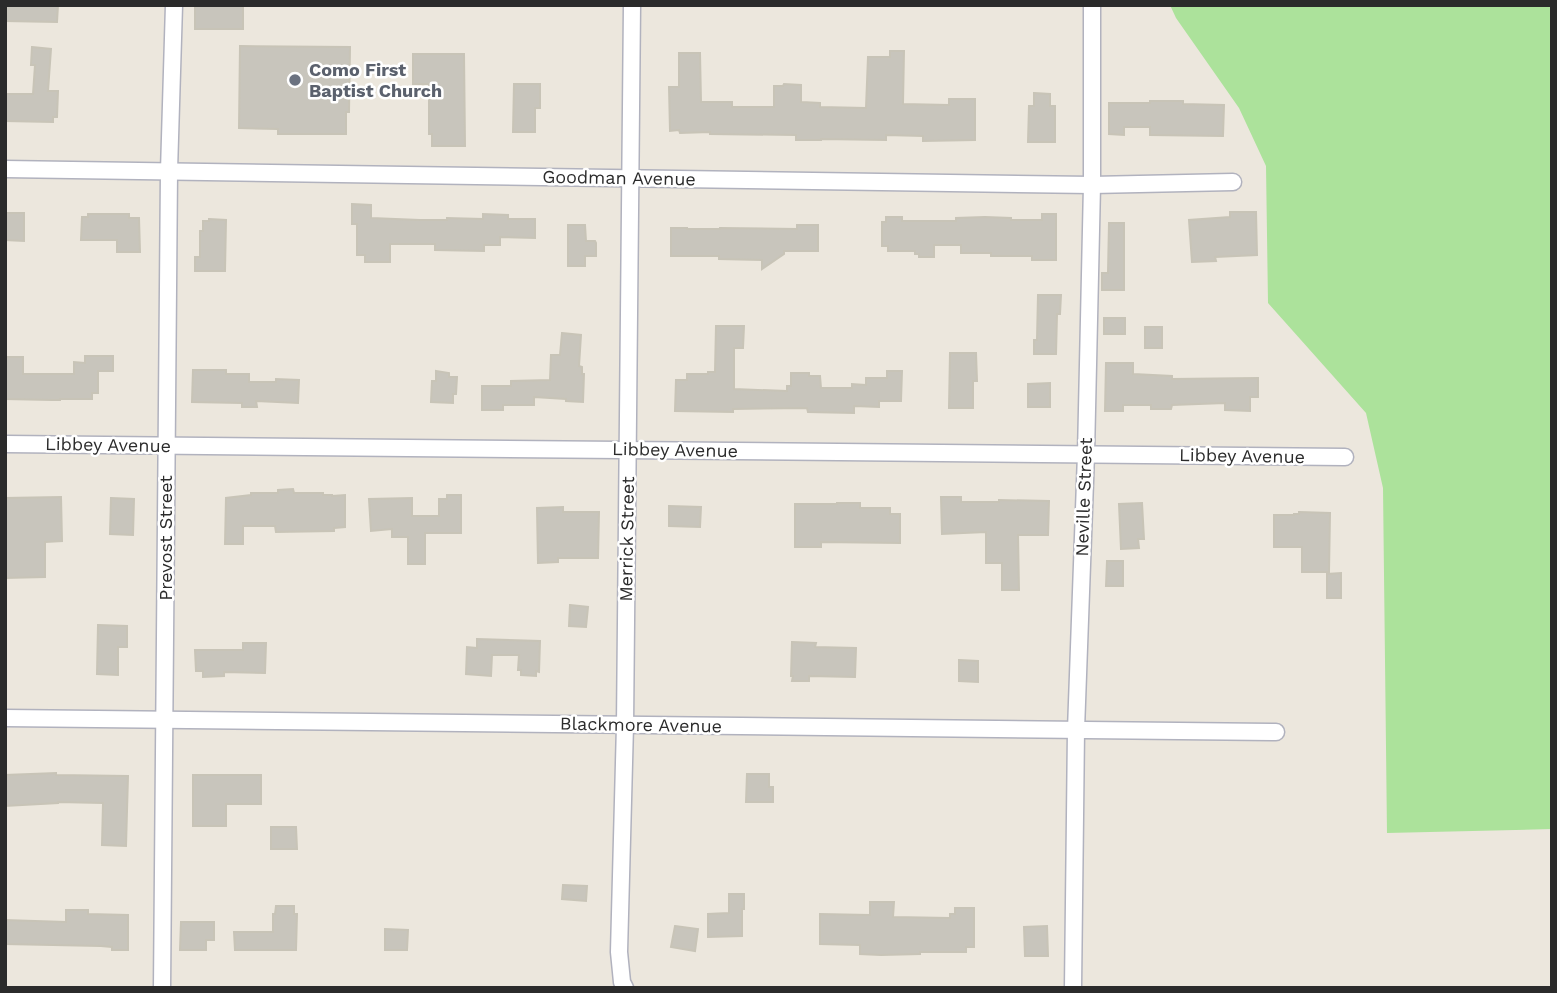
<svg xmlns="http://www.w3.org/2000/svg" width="1557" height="993" viewBox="0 0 1557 993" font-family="'Work Sans',sans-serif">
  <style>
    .green { fill: #ace29b }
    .building { fill: #c8c5bc; stroke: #c8c4b7; stroke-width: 2 }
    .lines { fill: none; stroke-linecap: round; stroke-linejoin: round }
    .street-casing { stroke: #b1b2be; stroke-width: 19 }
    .street { stroke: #fff; stroke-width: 16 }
    .worship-dot { fill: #6b7280; stroke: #fff; stroke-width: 2.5 }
    .labels { text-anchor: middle; stroke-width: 5; stroke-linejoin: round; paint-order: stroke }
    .worship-label { font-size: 18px; font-weight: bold; fill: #5b616d; stroke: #fff; text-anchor: start }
    .street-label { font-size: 18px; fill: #2b2b2b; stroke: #fff }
  </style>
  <rect width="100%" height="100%" fill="#ece7dd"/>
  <path class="green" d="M1170,5H1552V829L1387,833L1383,488L1366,413L1268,303L1266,166L1239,108L1176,18Z"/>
  <g class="building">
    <path d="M5,5H58L57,22L5,21Z"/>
    <rect x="195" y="5" width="48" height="24"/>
    <path d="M240,46L350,47L349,112H346V134H278V129L239,128Z"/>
    <path d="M32,47L51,49L48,91H58L57,117H53V122L5,121V94H33L35,65H31Z"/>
    <path d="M890,51H904L903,104L949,105V99H975V140L923,141V136L886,135V140L821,139V140H796V135L710,134V132L680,133L679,130L670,131L669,87H679V53H700L701,102H732V107H774V86H783L784,84L801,85V102L820,103V107L866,108L868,57H890Z"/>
    <path d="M413,54H464L465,146H432V134H429V84H413Z"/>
    <path d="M514,84H540V108H535V132H513Z"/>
    <path d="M1034,93L1050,94V106H1055V142H1028L1029,106H1034Z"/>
    <path d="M1150,101H1183V104L1224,105L1223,136L1150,135V127H1124V135L1109,134V103H1150Z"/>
    <path d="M352,204L371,205V218L420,220H447V218L483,219V214L508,215V219H535V238L500,237V245H484V251L435,250V244H390V262H365V255H357V224H352Z"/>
    <path d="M1230,212H1256L1257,255L1215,257L1216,261L1192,262L1189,220L1230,217Z"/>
    <path d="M5,213H24V241L5,240Z"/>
    <path d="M88,214H129V218H139L140,252H117V240H81L82,217H88Z"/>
    <path d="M1042,214H1056V260H1032V256H991V253H961V245H934V257H919V254H915V251H888V246H882V222H886V217H902V221H956V218L985,217L1011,218V220H1042Z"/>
    <path d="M209,219L226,220L225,271H195V257H200V231H203V221H209Z"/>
    <path d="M1109,223H1124V290H1102V273H1108Z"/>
    <path d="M568,225H585L586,241H595L596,243V256H585V266H568Z"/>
    <path d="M797,225H818V251H784V254L762,269V260L719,259V256H671V228H687V229H720V228L797,229Z"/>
    <path d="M1038,295H1061L1060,314H1057L1056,354H1034V340H1037Z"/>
    <rect x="1104" y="318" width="21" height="16"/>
    <path d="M716,326H744L743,348H734V389L787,391V386H791V373H809V376H820L821,388H852V384L866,385V378H887V371H902L901,401H879V407L854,406V413L808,412L807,408L733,409V412L675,411L676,380H687V374H708V372H715Z"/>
    <rect x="1145" y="327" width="17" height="21"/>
    <path d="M562,333L581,335L579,366L582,367V374H584L583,402L566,401V399L534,397V405H503V410H482V386H511V381L550,380L551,355H560Z"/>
    <path d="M950,353H976L977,381H973V408H949Z"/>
    <path d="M85,356H113V371H98V393H92V399H60V400H52L5,399V357H23V374H74V362L85,363Z"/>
    <path d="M1106,363H1133V374L1172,376V379L1258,378V397H1250V411L1225,410V403L1172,405L1171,409H1151V405H1123V411H1105Z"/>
    <path d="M193,370H226V374H249V382H276V379L299,380L298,403L256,401L257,407H242V403L192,402Z"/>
    <path d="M436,371L449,373V377H457L456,394H453V403L431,402L432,381H436Z"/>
    <path d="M1050,383V407H1028V384Z"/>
    <path d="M293,489L294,493H323V495H332V496L345,495V527L334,528V531L276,532L275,526H243V544H225L226,498L251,495V493H278V490Z"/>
    <path d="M447,495H461V533H425V564H408V537H392V529L371,531L369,499L412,498V516H439V499H447Z"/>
    <path d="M61,497L62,541L45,542V577L5,578V498Z"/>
    <path d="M941,497H961V502H999V500L1049,501L1048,535H1018L1019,590H1002V563H986V532L942,534Z"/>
    <path d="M111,498L134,499L133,535L110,534Z"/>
    <path d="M837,503H860V508H890V514H900V543L821,542V547H795V504H837Z"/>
    <path d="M1142,503L1144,539H1138L1139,548L1121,549L1119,504Z"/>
    <path d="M669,506L701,507L700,527L669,526Z"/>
    <path d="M563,507V512H599L598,558H558V562L538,563L537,508Z"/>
    <path d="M1299,512L1330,513L1329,572H1302V547H1274V515H1294V514H1299Z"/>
    <path d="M1107,561H1123V586H1106Z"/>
    <path d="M1341,573V598H1327V574Z"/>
    <path d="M570,605L588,607L586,627L569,626Z"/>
    <path d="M98,625L127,626V647H118V675L97,674Z"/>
    <path d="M477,639L540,641L539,672L536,671V676L521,675V670H518L519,655H492L491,676L466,674L467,647L477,648Z"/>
    <path d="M792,642L816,643L815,647L856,648L855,677L809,676V681H792L793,676H791Z"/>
    <path d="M243,643H266L265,673L224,672V676L203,677V671H196L195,650H243Z"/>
    <path d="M959,660L978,661V682L959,681Z"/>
    <path d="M56,773V775L128,776L126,846L102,845L103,803L58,802V803L5,806V775Z"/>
    <path d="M747,774H769V787H773V802H746Z"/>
    <path d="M193,775H261V804H226V826H193Z"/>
    <path d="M271,827H296L297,849H271Z"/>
    <path d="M563,885L587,886L586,901L562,899Z"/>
    <path d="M729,894H744V909H742V936L708,937V914L729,913Z"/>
    <path d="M870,902H894L893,917L950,918V914H955V908H974V947H966V952H920V954L881,955L860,954V945L820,944V914L870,915Z"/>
    <path d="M276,906H294V914H297L296,950H235L234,932H273V914H275Z"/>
    <path d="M66,910H88V914L128,915V950H112V947L101,946L5,944V920L66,922Z"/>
    <path d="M181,922H214V940H206V950H180Z"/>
    <path d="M675,926L698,929L695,951L671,947Z"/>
    <path d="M1047,926L1048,956H1025L1024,927Z"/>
    <path d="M385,929L408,930L407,950H385Z"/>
  </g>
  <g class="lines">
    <defs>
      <g id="street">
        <path d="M5,169L1092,185L1233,182"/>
        <path d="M5,444L1345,457"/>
        <path d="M5,718L1276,732"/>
        <path d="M162,988L169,171L174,5"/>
        <path d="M625,988L622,982L619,952L625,725L632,5"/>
        <path d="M1073,988L1076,730L1086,454L1092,185V5"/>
      </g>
    </defs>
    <use href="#street" class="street-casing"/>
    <use href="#street" class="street"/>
  </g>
  <circle class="worship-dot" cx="295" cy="80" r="7"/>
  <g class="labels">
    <g class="worship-label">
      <text x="309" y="76">Como First<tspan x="309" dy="21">Baptist Church</tspan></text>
    </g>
    <g class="street-label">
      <text transform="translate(619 178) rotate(1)" y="6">Goodman Avenue</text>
      <text transform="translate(108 445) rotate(1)" y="6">Libbey Avenue</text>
      <text transform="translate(675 450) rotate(1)" y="6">Libbey Avenue</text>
      <text transform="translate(1242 456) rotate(1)" y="6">Libbey Avenue</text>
      <text transform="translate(1084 497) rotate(-88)" y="6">Neville Street</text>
      <text transform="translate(166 538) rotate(-90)" y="6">Prevost Street</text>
      <text transform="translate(627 539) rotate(-89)" y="6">Merrick Street</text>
      <text transform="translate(641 725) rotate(1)" y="6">Blackmore Avenue</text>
    </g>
  </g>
  <rect width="1557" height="993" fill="none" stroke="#2b2b2b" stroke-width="14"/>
</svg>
